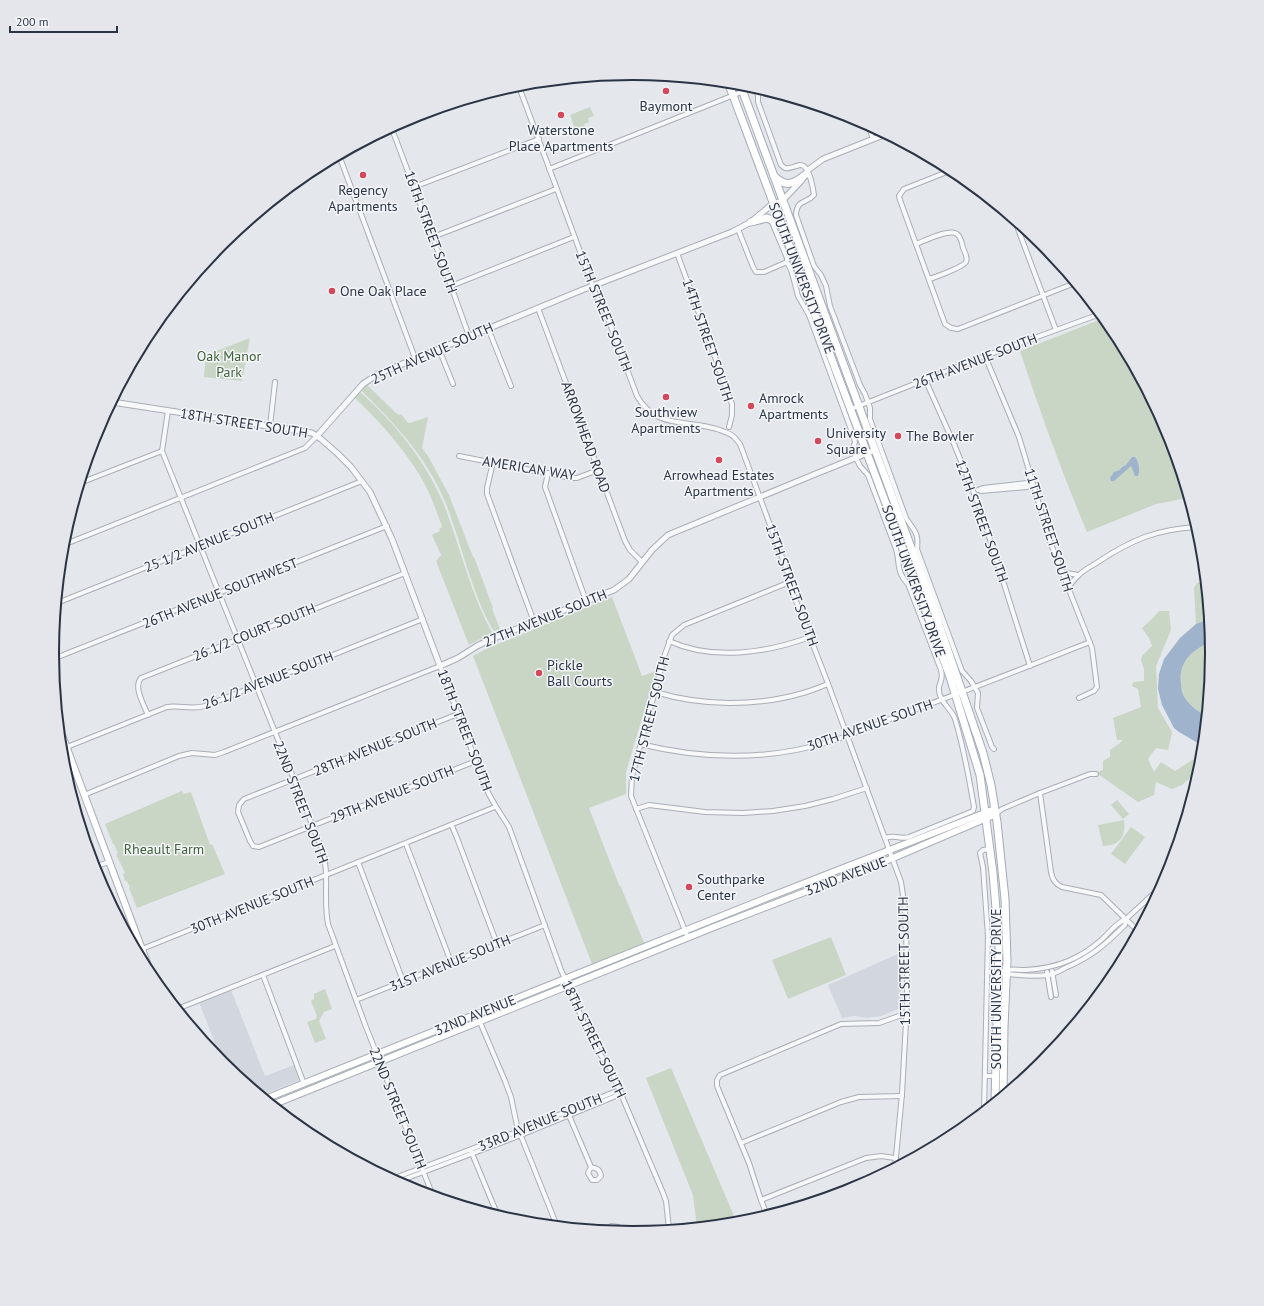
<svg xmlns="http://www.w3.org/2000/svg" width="1264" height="1306" viewBox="0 0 1264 1306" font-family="'PT Sans',sans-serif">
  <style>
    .built { fill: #d2d6de }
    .green { fill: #c9d6c5 }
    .water { fill: #9fb4cc }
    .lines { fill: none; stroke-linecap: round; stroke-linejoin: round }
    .minor-casing { stroke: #a9aeb7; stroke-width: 6 }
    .tertiary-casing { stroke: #a9aeb7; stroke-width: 7 }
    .secondary-casing { stroke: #a9aeb7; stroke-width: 8 }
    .primary-casing { stroke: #a3abb8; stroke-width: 9 }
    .minor { stroke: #f7f8fa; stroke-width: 4 }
    .tertiary { stroke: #f7f8fa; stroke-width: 5 }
    .secondary { stroke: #fff; stroke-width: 6 }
    .primary { stroke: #fff; stroke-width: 7 }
    .poi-dot { fill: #d1495b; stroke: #f4f6f9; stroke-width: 1.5 }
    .labels { text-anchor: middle; stroke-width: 3; stroke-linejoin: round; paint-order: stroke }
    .poi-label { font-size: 14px; fill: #2b3445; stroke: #f4f6f9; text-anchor: start }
    .street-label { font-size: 14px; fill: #2b3445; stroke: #f4f6f9 }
    .park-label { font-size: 14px; fill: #3f6138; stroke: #f4f6f9 }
    .rim { fill: none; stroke: #2b3445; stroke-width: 2 }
  </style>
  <rect width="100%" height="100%" fill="#e4e7ec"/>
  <g class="built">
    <path d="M900,953L901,1008L881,1016L867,1018L854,1016L842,1018L828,985Z"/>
    <path d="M231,990L265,1076L294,1065L300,1080L261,1095L223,1064L199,1002Z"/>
  </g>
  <g class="green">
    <path d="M590,107L594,116L588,118L589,122L584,124L585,127L576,131L570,115Z"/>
    <path d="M1104,318L1114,331L1168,431L1188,498L1156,504L1087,532C1062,473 1040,412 1020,351Z"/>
    <path d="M250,338L242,381L204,377L206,355Z"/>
    <path d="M366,384L396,413L399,415L401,414L408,423H410L428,417L422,448L428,456L449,495L473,557H474L493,608L492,609L500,629L495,631L493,630C471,591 462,545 446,504C428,458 394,423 360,389Z"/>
    <path d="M359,391C394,422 426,461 444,505C461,548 470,594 493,634L480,639L469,645L436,561L441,555L432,535L440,531L439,529L442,527C436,509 429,490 419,474C401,445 378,420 354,397Z"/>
    <path d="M1205,581L1209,619L1196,624L1194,588L1197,583Z"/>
    <path d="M612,597L642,676L656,671L626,772V794L589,808L619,885L621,887L644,943L592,964L473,656L488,648Z"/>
    <path d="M1159,611H1169L1171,630L1156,666L1158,708L1172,732L1168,750L1156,748L1148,759L1154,772L1161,762L1175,771L1192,760L1202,757L1198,774L1193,775L1182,785L1172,789L1156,782L1154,795L1138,802L1098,774L1100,771L1103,770V761L1110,757V750L1120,743L1123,740H1117L1113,718L1141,707L1138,689L1132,686L1133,682L1144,681V669L1141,660L1142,656L1152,646L1149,638L1142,628L1152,619Z"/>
    <path d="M1211,642L1212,653L1206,716C1198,711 1190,706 1185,698C1182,694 1181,688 1181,683C1178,662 1193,649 1211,642Z"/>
    <path d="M182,791L183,794L191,792L210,845L212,844L225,874L137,908L129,888L130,887L127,881H125L123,874L125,873L116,854L118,853L114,844H113L105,824Z"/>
    <path d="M1117,800L1129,814L1123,819L1111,805Z"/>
    <path d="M1124,820C1126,837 1120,845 1103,846L1098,825Z"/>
    <path d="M1131,827L1145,837L1125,864L1111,854Z"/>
    <path d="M831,937L846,975L788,999L772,960Z"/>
    <path d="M325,989L332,1009L324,1012L319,1021L326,1039L315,1043L307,1022L316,1019L317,1016L311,1001L314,999V994Z"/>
    <path d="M671,1068L737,1223L697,1227L693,1195L646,1078Z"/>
  </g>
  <g class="water">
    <path d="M1132,457H1135C1139,461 1140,471 1138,476H1135L1132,468L1131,466L1114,481H1111L1110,478L1114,472L1120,470L1121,468L1126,465Z"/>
    <path d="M1209,619L1211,642C1193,649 1178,662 1181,683C1181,688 1182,694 1185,698C1190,706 1198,711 1206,716L1203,746L1179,732L1174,728L1162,705L1158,689L1159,674L1164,659L1180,638L1196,624Z"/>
  </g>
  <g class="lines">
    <defs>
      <g id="minor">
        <path d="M518,84L598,300L607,316L637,396C656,430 689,419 720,430C724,432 730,433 734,437C736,439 738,442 740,444L789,576L791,588L827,681L901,882L905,909L907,961V1004L902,1094L895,1167"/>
        <path d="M755,87L758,96V102L781,165L785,168C791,169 795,166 800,165C809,164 813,188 814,195C806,204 797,199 796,215L814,266L821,275L826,286L830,306L860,385L865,394L870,408V419L906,518C914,531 919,532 917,549L962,671L971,681L978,693L977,708L992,747L994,749"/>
        <path d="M868,125L873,139"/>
        <path d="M392,129L451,286L469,336"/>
        <path d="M340,158L415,358"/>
        <path d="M549,169L754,87"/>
        <path d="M952,170L904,189L899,196L900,200L945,324L951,328L958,329L1075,283"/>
        <path d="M305,175L315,168L344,156L388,130L468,100"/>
        <path d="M414,187L539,139"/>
        <path d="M771,220L787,258V262L791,270L795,284L798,296L809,315L853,435L855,442L853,449L856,458L860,466L868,475L896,549C900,563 896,572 908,584L941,670C944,682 938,683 939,690C939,702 952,709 955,719C964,748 969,778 974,807L973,811L909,837C900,840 896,834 885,838"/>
        <path d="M1015,221L1056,330"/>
        <path d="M738,229L753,267L756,272H764L787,262"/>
        <path d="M433,237L556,189"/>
        <path d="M916,244C924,241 950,228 957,234C961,237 962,243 963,248C965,252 968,258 966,262C963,267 936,277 929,279"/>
        <path d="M677,253L732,404V415L729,427"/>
        <path d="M451,286L574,237"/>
        <path d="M538,308L625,541L630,550L642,562"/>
        <path d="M488,328L511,386"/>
        <path d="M439,349L453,384"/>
        <path d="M985,356L1019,437L1051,544L1092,648L1097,687L1094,691L1079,698"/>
        <path d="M925,379L954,444L980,508L1030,666"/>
        <path d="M851,409L985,356L1100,314"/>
        <path d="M168,411L162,451L322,849C330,873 323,899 328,924L366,1027L433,1196"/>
        <path d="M270,426L275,382"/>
        <path d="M459,456L571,478H577L598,470"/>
        <path d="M493,462L487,488V494L534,622"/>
        <path d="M548,473L545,487L586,601"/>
        <path d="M80,483L162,451"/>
        <path d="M978,490L983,488L1027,483L1028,485"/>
        <path d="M979,490L981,491L1027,487L1028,485L1033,484"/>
        <path d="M63,545L305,448L317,436"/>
        <path d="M1062,572L1078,575"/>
        <path d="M1068,588C1071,584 1074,579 1078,576C1083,570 1092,566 1098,562C1131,540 1157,529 1197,527"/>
        <path d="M57,603L362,481"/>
        <path d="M669,641C713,661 766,653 810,637"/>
        <path d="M53,659L387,526"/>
        <path d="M655,692C702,706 755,707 803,693C811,691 820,687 828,684"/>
        <path d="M458,714L244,799L239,805L238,812L250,841L253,846L259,847L476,761"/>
        <path d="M148,715C144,705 133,687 141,678L405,573"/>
        <path d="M640,744C705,760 768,761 832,741C858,733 883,721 908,712C969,690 1029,666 1090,642"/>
        <path d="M67,747L167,707C180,705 192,710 205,706L423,619"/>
        <path d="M1040,793L1051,872C1052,879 1055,884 1062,887L1101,895L1138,931"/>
        <path d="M84,795L179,756L192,753L215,755L224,752L440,666L486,788C492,802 501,814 509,827L561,970L575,1002L593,1044L610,1068L663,1193L666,1201L669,1229"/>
        <path d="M636,809L649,805L705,812L743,813L773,811L805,806L833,799L867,788"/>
        <path d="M996,814L1002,809L1040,793L1090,774H1096"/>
        <path d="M452,826L457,838L497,944"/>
        <path d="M406,844L451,962"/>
        <path d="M358,862L403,981"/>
        <path d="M93,866L100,865L109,862"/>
        <path d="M688,938L631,796L632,776L665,654L672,635L684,625L790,582"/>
        <path d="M137,951L495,807"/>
        <path d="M1052,971L1056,995"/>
        <path d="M987,972C1007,973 1027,978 1048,975C1054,974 1060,971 1065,968C1091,957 1105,945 1125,925L1126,919"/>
        <path d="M998,972C1009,968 1014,970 1026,970C1041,969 1054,967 1068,961C1080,956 1091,949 1100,941C1109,934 1115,923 1126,919L1163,885"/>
        <path d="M1047,972L1051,997"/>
        <path d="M263,975L304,1084"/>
        <path d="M356,1000L545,925"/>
        <path d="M177,1009L335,946"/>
        <path d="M477,1015L505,1081L511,1097L517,1126L557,1226"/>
        <path d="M985,1076H996"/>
        <path d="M984,1111L988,936L983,867L980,853L983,850L990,849"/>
        <path d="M568,1113L591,1167L588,1173L592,1180H597L601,1176C600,1169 596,1168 591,1167"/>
        <path d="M741,1143L841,1102L859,1097L902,1096"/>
        <path d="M471,1151L498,1216"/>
        <path d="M392,1179L519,1131L614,1092H621"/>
        <path d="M397,1182L521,1135L616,1096L620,1092"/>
        <path d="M761,1200L866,1158L881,1156L895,1158"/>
        <path d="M767,1215L761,1200L749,1163L717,1086V1080L720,1075L841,1024L879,1023L899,1016L906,1015"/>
        <path d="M607,1231L611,1226L618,1227L620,1232"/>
      </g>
      <g id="tertiary">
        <path d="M112,402L300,431L312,433L321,439L338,454L351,467L370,492L392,539L440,666L458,658L477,646L487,641L614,590L629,579L652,550L668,535L813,475L875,450"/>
        <path d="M317,436L363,384L378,374L582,290L732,232L751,222L770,206L783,200L802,180L808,170L823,159L886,134"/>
      </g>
      <g id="secondary">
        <path d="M59,727L153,979"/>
        <path d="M265,1099L769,897L995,809"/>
        <path d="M272,1105L714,927L893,858L996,814"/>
      </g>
      <g id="primary">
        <path d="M728,82L922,600L950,677L980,775L993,873L999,945L995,1102"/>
        <path d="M740,84L933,607L983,753L991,785L997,822L1005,899L1007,961L1004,1027L1003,1095"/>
        <path d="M774,176C786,188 793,184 805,175"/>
        <path d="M751,222L767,218L781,224"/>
      </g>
    </defs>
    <use href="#minor" class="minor-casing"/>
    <use href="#tertiary" class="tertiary-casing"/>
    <use href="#secondary" class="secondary-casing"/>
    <use href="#primary" class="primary-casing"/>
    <use href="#minor" class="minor"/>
    <use href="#tertiary" class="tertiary"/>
    <use href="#secondary" class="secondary"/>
    <use href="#primary" class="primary"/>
  </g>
  <g class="poi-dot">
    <circle cx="666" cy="91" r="4"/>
    <circle cx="561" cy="115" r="4"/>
    <circle cx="363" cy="175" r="4"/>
    <circle cx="332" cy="291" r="4"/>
    <circle cx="666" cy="397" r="4"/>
    <circle cx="751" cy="406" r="4"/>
    <circle cx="898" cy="436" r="4"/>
    <circle cx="818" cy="441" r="4"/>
    <circle cx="719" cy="460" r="4"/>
    <circle cx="539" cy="673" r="4"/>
    <circle cx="689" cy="887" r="4"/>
  </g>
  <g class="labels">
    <g class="poi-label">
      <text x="666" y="111" text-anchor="middle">Baymont</text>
      <text x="561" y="135" text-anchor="middle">Waterstone<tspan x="561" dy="16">Place Apartments</tspan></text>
      <text x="363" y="195" text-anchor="middle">Regency<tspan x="363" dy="16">Apartments</tspan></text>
      <text x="340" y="296">One Oak Place</text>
      <text x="759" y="403">Amrock<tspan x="759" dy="16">Apartments</tspan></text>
      <text x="666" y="417" text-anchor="middle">Southview<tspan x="666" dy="16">Apartments</tspan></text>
      <text x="826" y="438">University<tspan x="826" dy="16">Square</tspan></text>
      <text x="906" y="441">The Bowler</text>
      <text x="719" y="480" text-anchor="middle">Arrowhead Estates<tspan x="719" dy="16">Apartments</tspan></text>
      <text x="547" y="670">Pickle<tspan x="547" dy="16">Ball Courts</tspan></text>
      <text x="697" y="884">Southparke<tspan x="697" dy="16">Center</tspan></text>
    </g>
    <g class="street-label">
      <text transform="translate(431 232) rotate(70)" y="5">16TH STREET SOUTH</text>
      <text transform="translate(802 278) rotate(69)" y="5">SOUTH UNIVERSITY DRIVE</text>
      <text transform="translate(604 311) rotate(68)" y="5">15TH STREET SOUTH</text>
      <text transform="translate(708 340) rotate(71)" y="5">14TH STREET SOUTH</text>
      <text transform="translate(432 353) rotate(-24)" y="5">25TH AVENUE SOUTH</text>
      <text transform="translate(975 361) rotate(-21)" y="5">26TH AVENUE SOUTH</text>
      <text transform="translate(244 423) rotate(9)" y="5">18TH STREET SOUTH</text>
      <text transform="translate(586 437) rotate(70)" y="5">ARROWHEAD ROAD</text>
      <text transform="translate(529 468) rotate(9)" y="5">AMERICAN WAY</text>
      <text transform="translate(982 521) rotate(70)" y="5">12TH STREET SOUTH</text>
      <text transform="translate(1049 530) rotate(72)" y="5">11TH STREET SOUTH</text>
      <text transform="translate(209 542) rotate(-22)" y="5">25 1/2 AVENUE SOUTH</text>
      <text transform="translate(914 581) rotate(70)" y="5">SOUTH UNIVERSITY DRIVE</text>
      <text transform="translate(792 585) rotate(70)" y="5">15TH STREET SOUTH</text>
      <text transform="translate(220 593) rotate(-22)" y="5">26TH AVENUE SOUTHWEST</text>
      <text transform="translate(545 618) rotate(-22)" y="5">27TH AVENUE SOUTH</text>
      <text transform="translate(254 632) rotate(-22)" y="5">26 1/2 COURT SOUTH</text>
      <text transform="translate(268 680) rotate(-21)" y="5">26 1/2 AVENUE SOUTH</text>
      <text transform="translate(649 719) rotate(-76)" y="5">17TH STREET SOUTH</text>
      <text transform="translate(870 725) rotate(-19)" y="5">30TH AVENUE SOUTH</text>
      <text transform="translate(465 730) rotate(69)" y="5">18TH STREET SOUTH</text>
      <text transform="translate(375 747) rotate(-22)" y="5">28TH AVENUE SOUTH</text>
      <text transform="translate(392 794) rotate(-22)" y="5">29TH AVENUE SOUTH</text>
      <text transform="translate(301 802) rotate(69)" y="5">22ND STREET SOUTH</text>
      <text transform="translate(846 876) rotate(-21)" y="5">32ND AVENUE</text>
      <text transform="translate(252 905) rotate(-22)" y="5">30TH AVENUE SOUTH</text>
      <text transform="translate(904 961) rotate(-91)" y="5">15TH STREET SOUTH</text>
      <text transform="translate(450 963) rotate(-22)" y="5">31ST AVENUE SOUTH</text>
      <text transform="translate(996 989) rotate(-90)" y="5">SOUTH UNIVERSITY DRIVE</text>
      <text transform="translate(475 1015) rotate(-22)" y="5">32ND AVENUE</text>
      <text transform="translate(594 1039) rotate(64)" y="5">18TH STREET SOUTH</text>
      <text transform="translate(398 1108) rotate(68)" y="5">22ND STREET SOUTH</text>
      <text transform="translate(540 1122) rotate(-22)" y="5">33RD AVENUE SOUTH</text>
    </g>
    <g class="park-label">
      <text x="229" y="361">Oak Manor<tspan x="229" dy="16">Park</tspan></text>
      <text x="164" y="854">Rheault Farm</text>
    </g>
  </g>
  <path d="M0 0H1264V1306H0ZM59 653a573 573 0 1 1 1146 0a573 573 0 1 1-1146 0Z" fill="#e4e6eb" fill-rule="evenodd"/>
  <path class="rim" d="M59 653a573 573 0 1 1 1146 0a573 573 0 1 1-1146 0Z"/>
  <path d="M10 26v6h107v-6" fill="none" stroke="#2b3445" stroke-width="2"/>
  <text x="16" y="26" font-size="12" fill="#2b3445" stroke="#f4f6f9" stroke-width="3" paint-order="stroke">200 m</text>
</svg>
